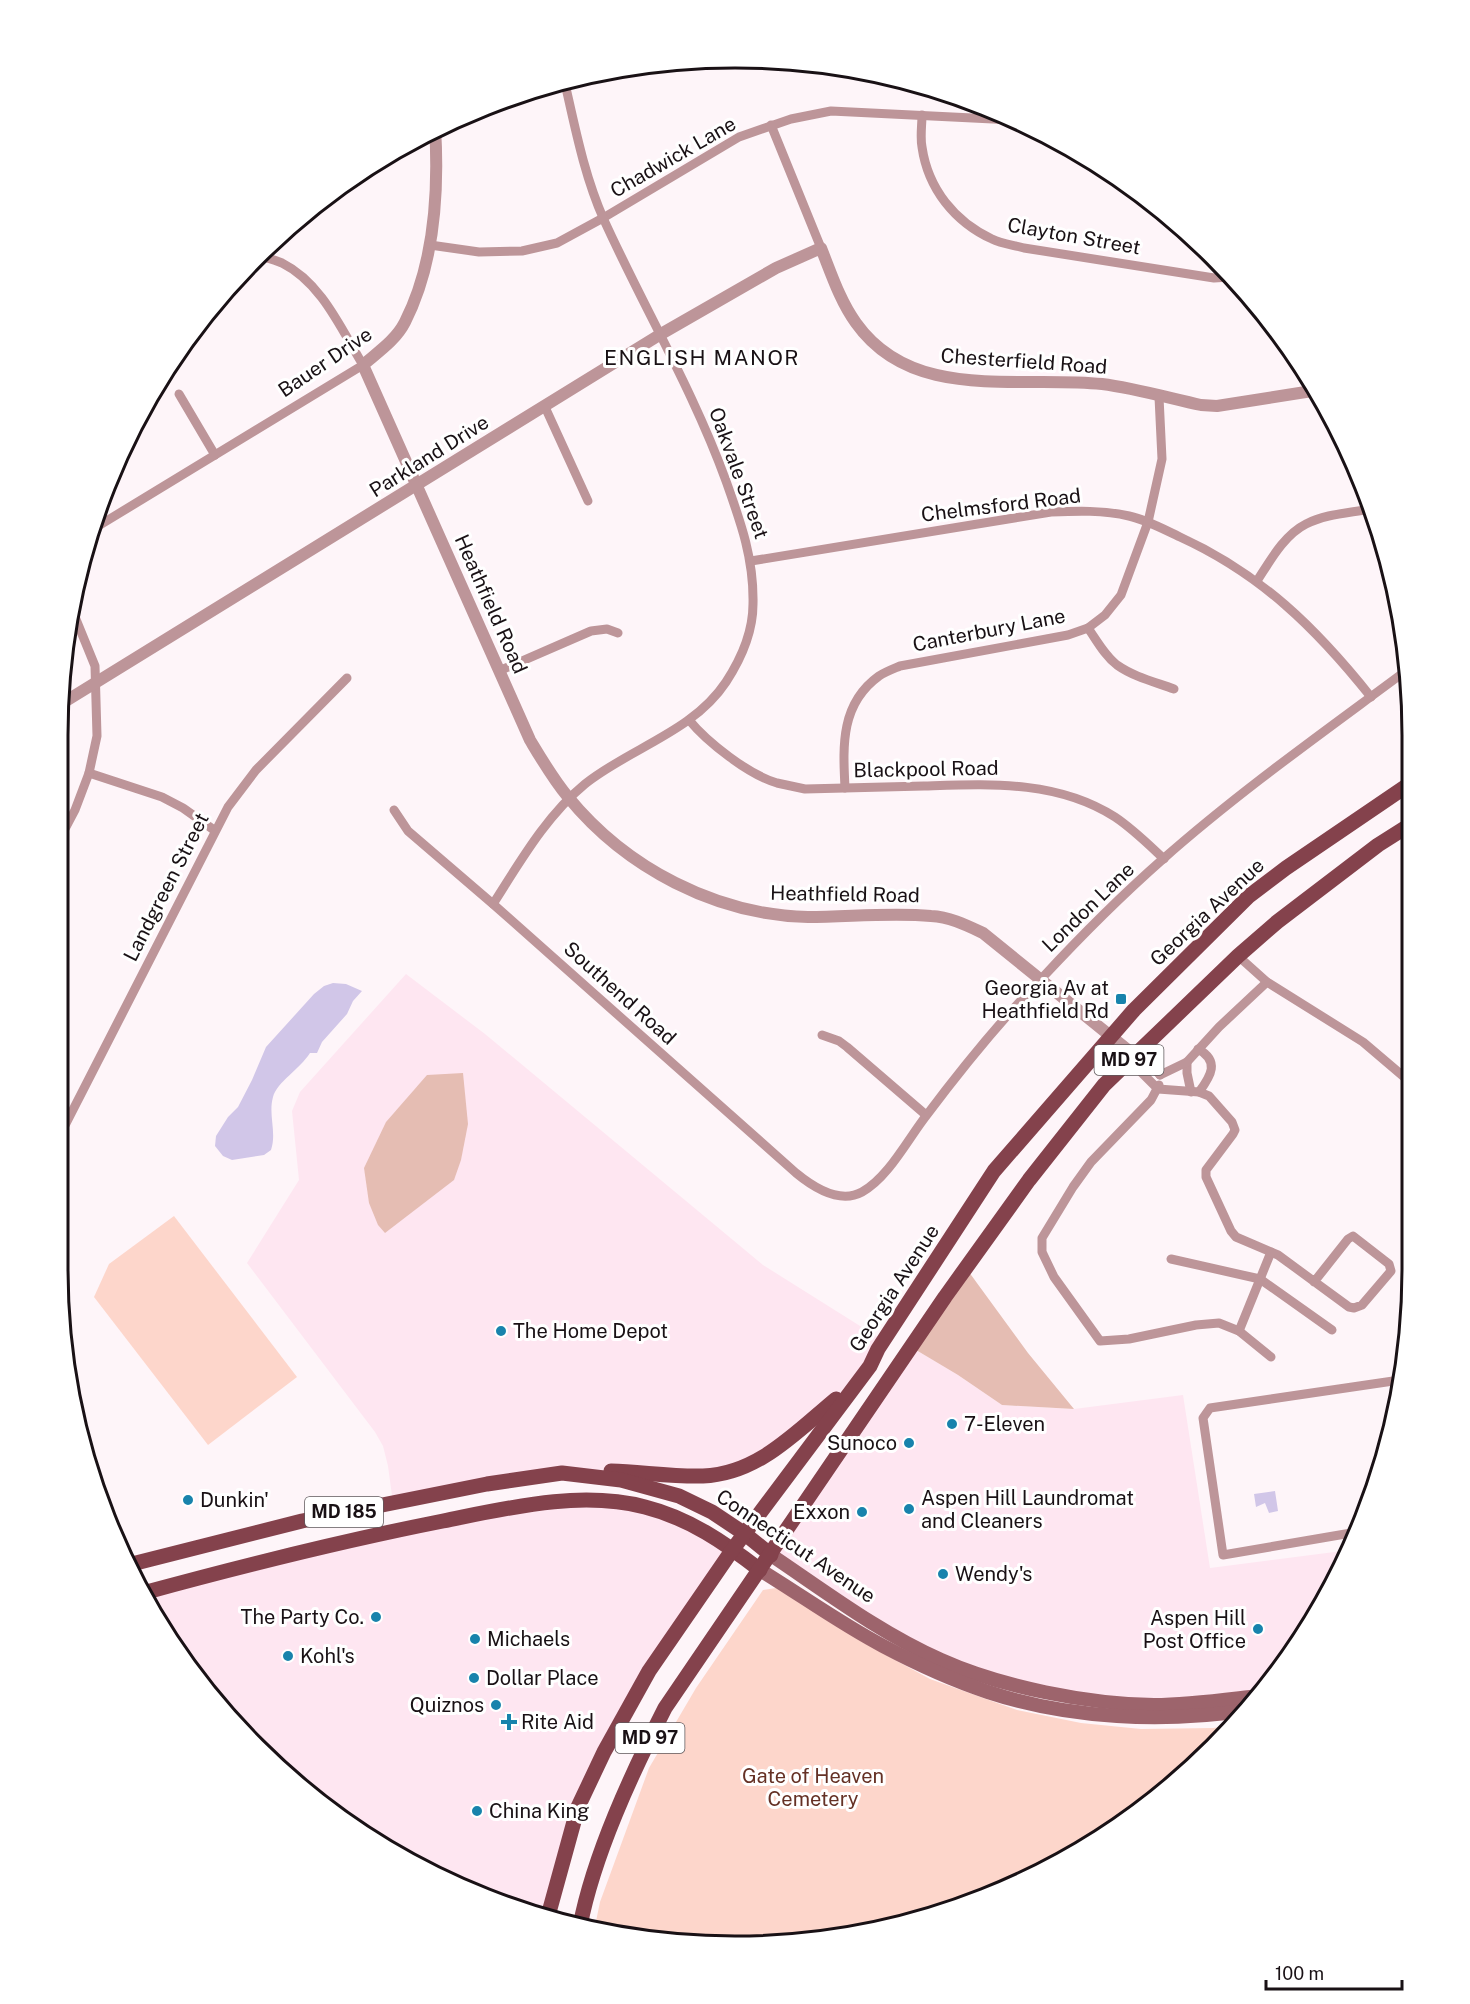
<svg xmlns="http://www.w3.org/2000/svg" width="1470" height="2004" viewBox="0 0 1470 2004" font-family="'Public Sans',sans-serif">
  <style>
    .built { fill: #fee6f1 }
    .green { fill: #fdd6cb }
    .forest { fill: #e5bdb3 }
    .water { fill: #d1c6e8 }
    .lines { fill: none; stroke-linecap: round; stroke-linejoin: round }
    .minor { stroke: #bd9599; stroke-width: 9 }
    .tertiary { stroke: #bd9599; stroke-width: 12 }
    .secondary { stroke: #9d646c; stroke-width: 14 }
    .primary { stroke: #84424c; stroke-width: 15 }
    .poi-dot { fill: #1883ac; stroke: #fff; stroke-width: 2 }
    .labels { text-anchor: middle; stroke-width: 6; stroke-linejoin: round; paint-order: stroke }
    .shield { fill: #fff; stroke: #5e585b; stroke-width: 1.5 }
    .shield-label { font-size: 18px; font-weight: bold; fill: #191115 }
    .street-label { font-size: 20px; fill: #191115; stroke: #fff }
    .poi-label { font-size: 20px; fill: #191115; stroke: #fff; text-anchor: start }
    .park-label { font-size: 20px; fill: #653125; stroke: #fff }
    .neighbourhood-label { font-size: 21px; letter-spacing: 1.5px; fill: #191115; stroke: #fff }
    .rim { fill: none; stroke: #191115; stroke-width: 3 }
  </style>
  <rect width="100%" height="100%" fill="#fef5f9"/>
  <g class="built">
    <path d="M406,974L485,1034L763,1265L884,1341L857,1382L741,1469L629,1471L393,1503L388,1466L383,1446L375,1432L247,1263L299,1180L292,1111L300,1092Z"/>
    <path d="M911,1347L958,1375L1002,1405L1074,1409L1183,1395L1210,1568L1350,1550L1343,1569L1258,1696L1118,1704L941,1660L771,1555Z"/>
    <path d="M533,1506H645L733,1549L604,1753L548,1916L435,1877L288,1779L171,1645L143,1593Z"/>
  </g>
  <g class="green">
    <path d="M174,1216L297,1377L208,1445L94,1297L109,1264Z"/>
    <path d="M776,1588L864,1643L930,1679L1017,1710L1081,1723L1141,1729L1213,1728L1235,1725L1148,1807L995,1895L823,1941L691,1946L603,1934L594,1931L600,1902L649,1768L696,1688L763,1590Z"/>
  </g>
  <g class="forest">
    <path d="M463,1073L468,1124L461,1160L454,1180L385,1233L378,1225L369,1203L364,1168L386,1122L427,1075Z"/>
    <path d="M966,1268L1028,1353L1074,1409L1002,1405L958,1375L911,1347Z"/>
  </g>
  <g class="water">
    <path d="M333,983L346,984L362,991L353,1001L347,1014L322,1042L317,1053H310C300,1069 277,1082 273,1097C268,1115 277,1132 271,1150L264,1155L232,1160L223,1156L215,1146L216,1136L228,1117L238,1107L252,1080L266,1047L314,994L324,986Z"/>
    <path d="M1275,1491L1278,1511L1269,1513L1265,1503L1256,1507L1254,1494Z"/>
  </g>
  <g class="lines">
    <g class="minor">
      <path d="M922,115C922,125 920,137 922,147C928,189 955,222 992,239C1002,244 1014,245 1024,248L1214,278L1230,277"/>
      <path d="M771,125L821,248"/>
      <path d="M430,245L479,252L522,251L557,243L603,218L739,137L791,119L831,111L1013,120"/>
      <path d="M179,394L215,455"/>
      <path d="M545,407L588,501"/>
      <path d="M90,531L363,365C341,329 322,283 282,263C275,260 267,258 260,256"/>
      <path d="M751,561L1051,512C1077,511 1103,510 1129,516C1147,520 1163,529 1180,537C1261,574 1316,628 1371,697"/>
      <path d="M1257,581C1270,561 1284,535 1306,524C1325,514 1349,513 1370,509"/>
      <path d="M1088,628C1097,641 1105,656 1117,665C1134,677 1155,682 1174,689"/>
      <path d="M499,671L591,631L607,629L618,633"/>
      <path d="M689,720C707,742 749,775 777,783C786,785 796,787 805,789C845,788 884,787 924,786C990,784 1057,780 1115,817C1133,829 1148,844 1164,859"/>
      <path d="M89,773L162,797L183,808L214,830"/>
      <path d="M845,788C843,747 840,704 879,676C885,672 893,669 900,666L1068,635L1088,628L1105,615L1121,595L1148,522L1162,459L1159,397"/>
      <path d="M394,810L408,831L493,904L796,1173C813,1187 840,1204 862,1192C888,1178 908,1139 926,1116C962,1068 1001,1020 1043,977C1081,936 1121,896 1163,859C1240,791 1325,731 1407,670"/>
      <path d="M57,844L75,810L89,773L97,736L95,666L73,612"/>
      <path d="M493,904C520,862 546,816 585,784C630,748 693,732 726,682C741,659 753,631 753,604C754,559 741,523 726,481C693,390 644,308 604,220C584,175 575,127 564,79"/>
      <path d="M1238,956L1267,982L1363,1042L1410,1082"/>
      <path d="M822,1035L839,1041L847,1047L926,1115"/>
      <path d="M1198,1049C1220,1061 1211,1076 1199,1092"/>
      <path d="M1187,1062V1073L1191,1092"/>
      <path d="M1160,1075L1145,1059L1134,1055L1137,1068L1158,1089L1199,1092L1209,1096L1232,1122L1235,1130L1233,1134L1206,1170V1177L1231,1231L1236,1237L1278,1255L1349,1307L1354,1308L1362,1305L1391,1271L1389,1264L1353,1236L1348,1239L1314,1282"/>
      <path d="M1160,1075L1187,1062L1219,1027L1267,982"/>
      <path d="M1159,1085L1151,1100L1091,1162L1073,1187L1042,1238V1252L1054,1277L1100,1341L1129,1339L1196,1325L1219,1323L1239,1331L1271,1357"/>
      <path d="M57,1141L228,807L256,770L347,678"/>
      <path d="M1171,1259L1260,1279L1332,1330"/>
      <path d="M1239,1331L1271,1252"/>
      <path d="M1357,1532L1223,1555L1203,1418L1210,1408L1400,1380"/>
    </g>
    <g class="tertiary">
      <path d="M435,127C439,192 435,263 405,322C396,340 378,352 363,365L530,740C542,760 553,779 568,797C626,868 716,915 808,917C849,917 891,912 931,916C950,917 966,925 983,933L1134,1055"/>
      <path d="M61,704L661,334L776,268L821,248C831,273 840,301 856,323C913,403 1018,375 1102,384C1134,388 1169,398 1201,405L1217,406L1312,391"/>
    </g>
    <g class="secondary">
      <path d="M771,1555C826,1592 880,1633 941,1660C1001,1687 1088,1704 1154,1705C1189,1705 1223,1700 1258,1696"/>
      <path d="M760,1570C801,1595 841,1624 883,1646C917,1664 952,1680 988,1692C1070,1719 1163,1723 1249,1710"/>
    </g>
    <g class="primary">
      <path d="M611,1471C642,1472 673,1477 703,1476C758,1474 796,1432 836,1399"/>
      <path d="M128,1565L302,1521L487,1484L562,1473L621,1480L679,1496L712,1512L745,1534L771,1555"/>
      <path d="M143,1593C242,1566 342,1541 443,1521C508,1508 580,1490 645,1507C689,1518 725,1543 760,1570"/>
      <path d="M548,1916L578,1807L604,1752L649,1671L733,1549L870,1366L878,1349L994,1171L1134,1010L1249,896L1286,868L1408,785"/>
      <path d="M580,1926C594,1854 632,1773 665,1708L945,1297L1029,1180L1104,1085L1238,956L1277,922L1378,845L1408,826"/>
    </g>
  </g>
  <g class="poi-dot">
    <rect x="1115" y="993" width="12" height="12" rx="3"/>
    <circle cx="501" cy="1331" r="6"/>
    <circle cx="952" cy="1424" r="6"/>
    <circle cx="909" cy="1443" r="6"/>
    <circle cx="188" cy="1500" r="6"/>
    <circle cx="909" cy="1509" r="6"/>
    <circle cx="862" cy="1512" r="6"/>
    <circle cx="943" cy="1574" r="6"/>
    <circle cx="376" cy="1617" r="6"/>
    <circle cx="1258" cy="1629" r="6"/>
    <circle cx="475" cy="1639" r="6"/>
    <circle cx="288" cy="1656" r="6"/>
    <circle cx="474" cy="1678" r="6"/>
    <circle cx="496" cy="1705" r="6"/>
    <path d="M506 1713h6v6h6v6h-6v6h-6v-6h-6v-6h6z"/>
    <circle cx="477" cy="1811" r="6"/>
  </g>
  <g class="labels">
    <g class="shield">
      <rect x="1094.5" y="1045" width="69" height="30" rx="4.5"/>
      <rect x="305" y="1497" width="78" height="30" rx="4.5"/>
      <rect x="615.5" y="1723" width="69" height="30" rx="4.5"/>
    </g>
    <g class="shield-label">
      <text x="1129" y="1066">MD 97</text>
      <text x="344" y="1518">MD 185</text>
      <text x="650" y="1744">MD 97</text>
    </g>
    <g class="street-label">
      <text transform="translate(673 157) rotate(-30)" y="7">Chadwick Lane</text>
      <text transform="translate(1074 236) rotate(10)" y="7">Clayton Street</text>
      <text transform="translate(1024 361) rotate(4)" y="7">Chesterfield Road</text>
      <text transform="translate(325 362) rotate(-34)" y="7">Bauer Drive</text>
      <text transform="translate(429 456) rotate(-32)" y="7">Parkland Drive</text>
      <text transform="translate(739 473) rotate(70)" y="7">Oakvale Street</text>
      <text transform="translate(1001 505) rotate(-7)" y="7">Chelmsford Road</text>
      <text transform="translate(491 604) rotate(66)" y="7">Heathfield Road</text>
      <text transform="translate(989 630) rotate(-11)" y="7">Canterbury Lane</text>
      <text transform="translate(926 769) rotate(-1)" y="7">Blackpool Road</text>
      <text transform="translate(166 887) rotate(-63)" y="7">Landgreen Street</text>
      <text transform="translate(845 894) rotate(1)" y="7">Heathfield Road</text>
      <text transform="translate(1088 907) rotate(-44)" y="7">London Lane</text>
      <text transform="translate(1207 912) rotate(-43)" y="7">Georgia Avenue</text>
      <text transform="translate(620 993) rotate(42)" y="7">Southend Road</text>
      <text transform="translate(894 1288) rotate(-57)" y="7">Georgia Avenue</text>
      <text transform="translate(796 1546) rotate(34)" y="7">Connecticut Avenue</text>
    </g>
    <g class="poi-label">
      <text x="1109" y="995" text-anchor="end">Georgia Av at<tspan x="1109" dy="23">Heathfield Rd</tspan></text>
      <text x="513" y="1338">The Home Depot</text>
      <text x="964" y="1431">7-Eleven</text>
      <text x="897" y="1450" text-anchor="end">Sunoco</text>
      <text x="921" y="1505">Aspen Hill Laundromat<tspan x="921" dy="23">and Cleaners</tspan></text>
      <text x="200" y="1507">Dunkin'</text>
      <text x="850" y="1519" text-anchor="end">Exxon</text>
      <text x="955" y="1581">Wendy's</text>
      <text x="364" y="1624" text-anchor="end">The Party Co.</text>
      <text x="1246" y="1625" text-anchor="end">Aspen Hill<tspan x="1246" dy="23">Post Office</tspan></text>
      <text x="487" y="1646">Michaels</text>
      <text x="300" y="1663">Kohl's</text>
      <text x="486" y="1685">Dollar Place</text>
      <text x="484" y="1712" text-anchor="end">Quiznos</text>
      <text x="521" y="1729">Rite Aid</text>
      <text x="489" y="1818">China King</text>
    </g>
    <g class="park-label">
      <text x="813" y="1783">Gate of Heaven<tspan x="813" dy="23">Cemetery</tspan></text>
    </g>
    <g class="neighbourhood-label">
      <text x="702" y="365">ENGLISH MANOR</text>
    </g>
  </g>
  <path d="M0 0H1470V2004H0ZM735 68H735A667 667 0 0 1 1402 735V1269A667 667 0 0 1 735 1936H735A667 667 0 0 1 68 1269V735A667 667 0 0 1 735 68Z" fill="#fff" fill-rule="evenodd"/>
  <path class="rim" d="M735 68H735A667 667 0 0 1 1402 735V1269A667 667 0 0 1 735 1936H735A667 667 0 0 1 68 1269V735A667 667 0 0 1 735 68Z"/>
  <path d="M1266 1980v9h136v-9" fill="none" stroke="#191115" stroke-width="3"/>
  <text x="1275" y="1980" font-size="18" fill="#191115" stroke="#ffffff" stroke-width="4.5" paint-order="stroke">100 m</text>
</svg>
